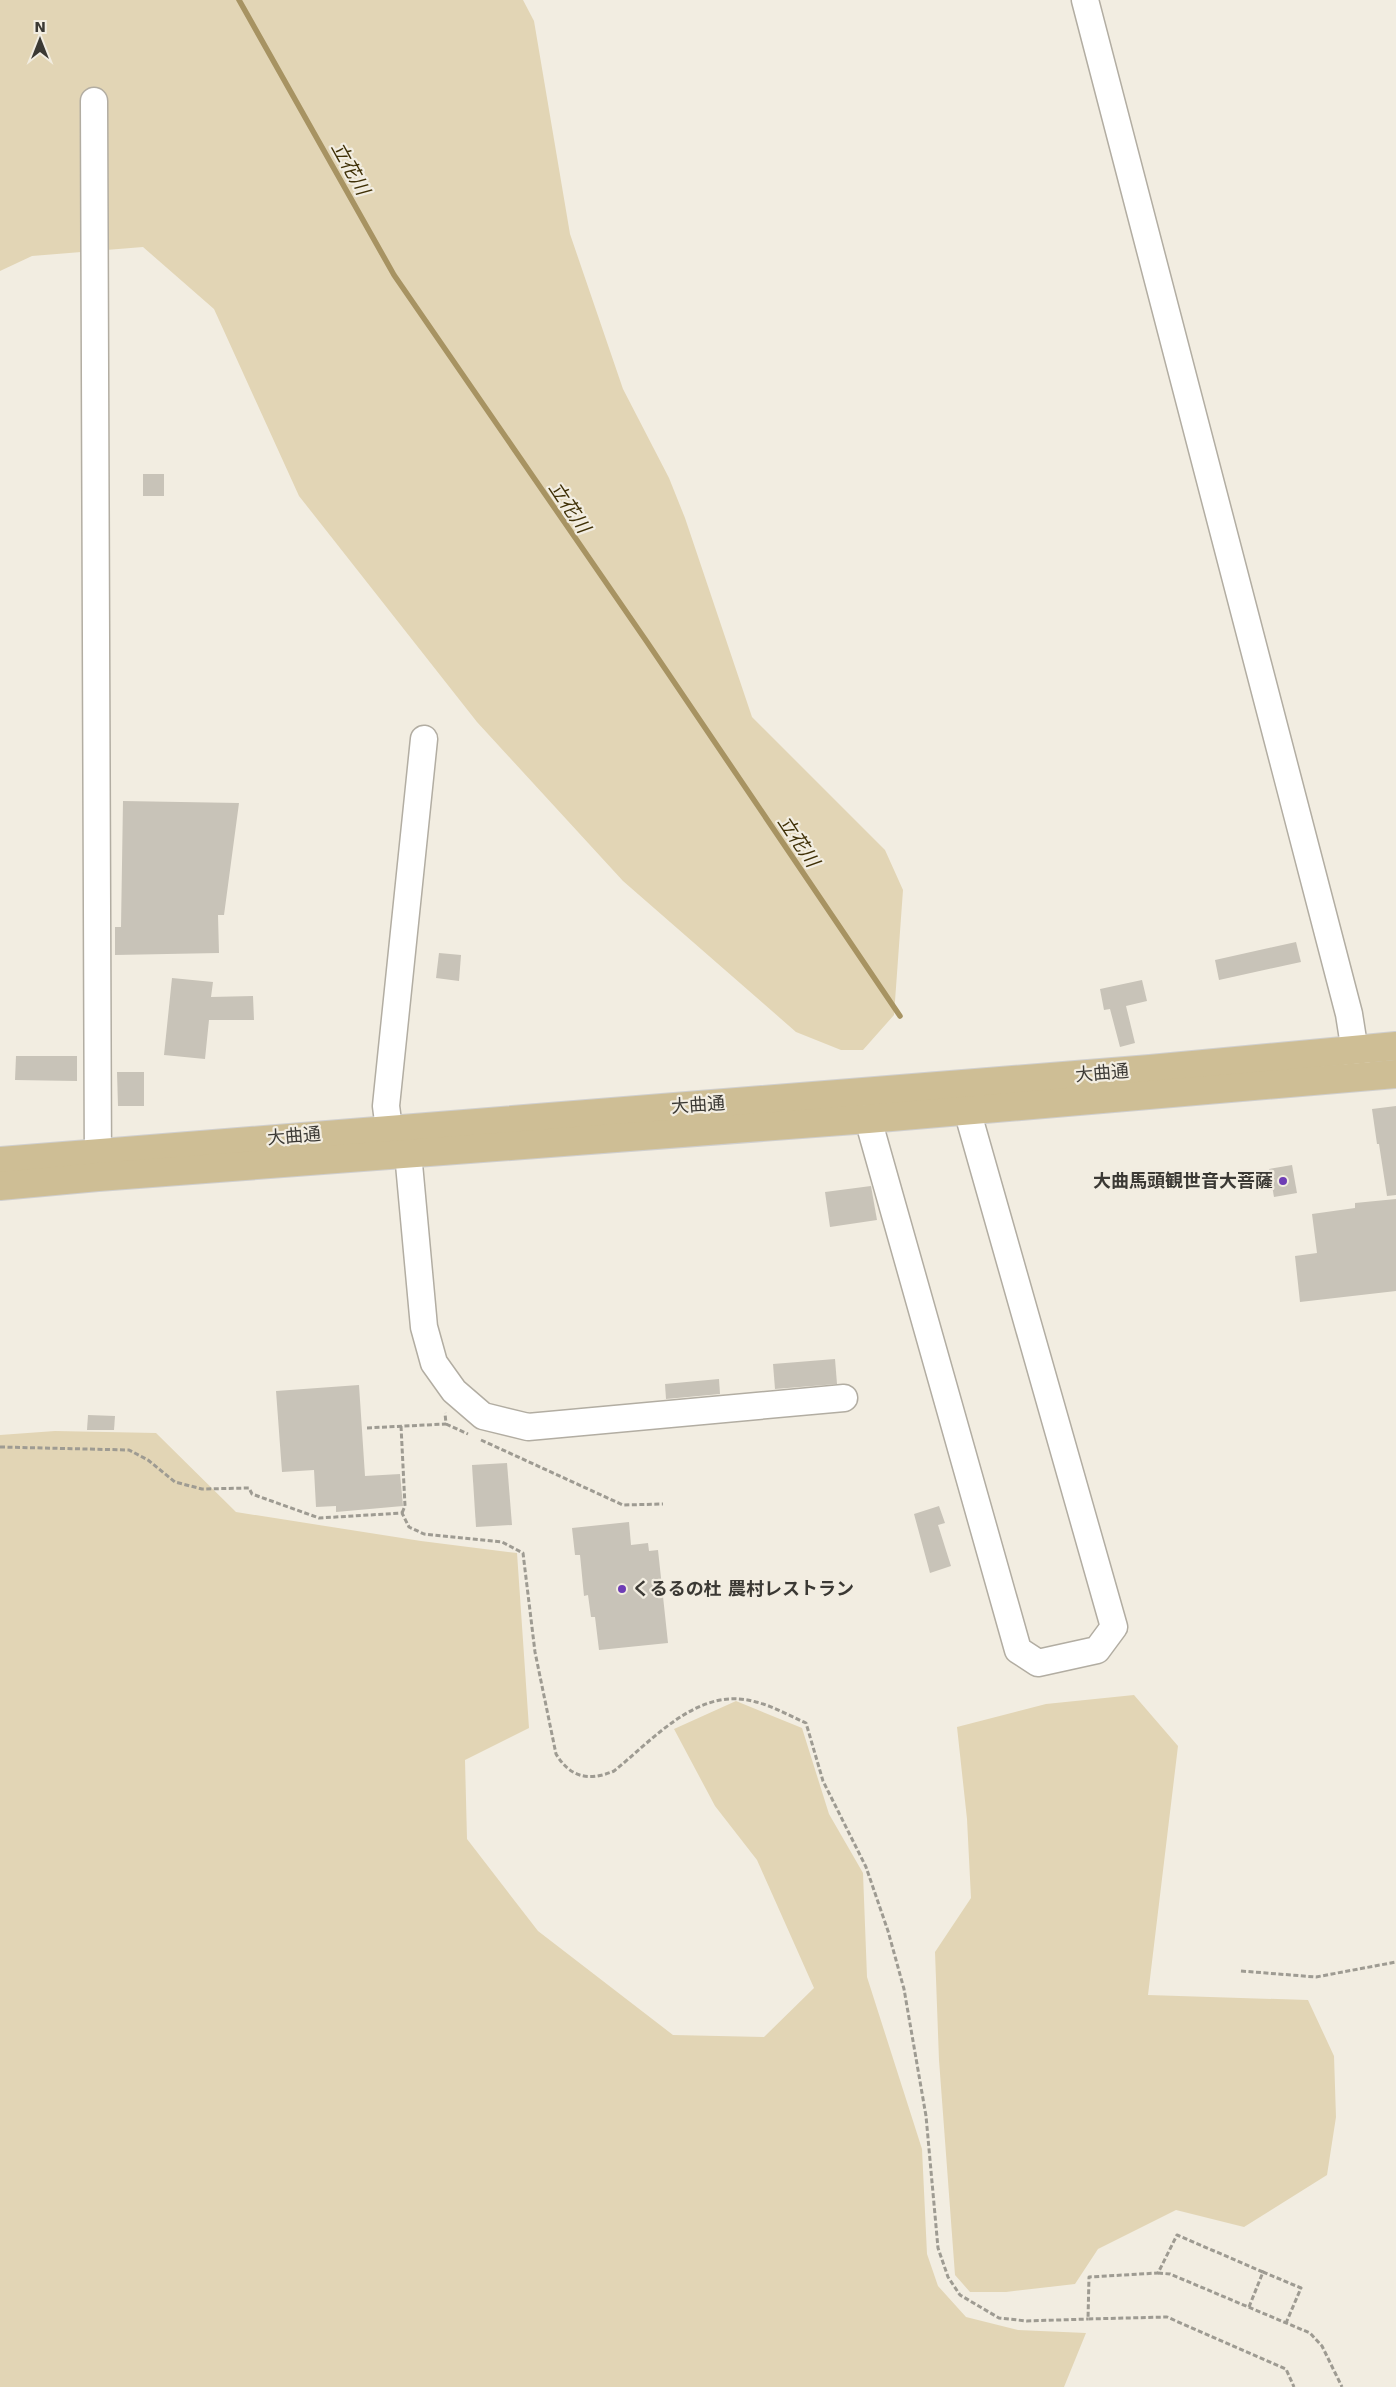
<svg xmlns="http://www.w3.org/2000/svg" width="1396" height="2387" viewBox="0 0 1396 2387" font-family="'DejaVu Sans','Noto Sans JP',sans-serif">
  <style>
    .green { fill: #e2d5b5 }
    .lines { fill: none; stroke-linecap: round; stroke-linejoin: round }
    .stream { stroke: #a79362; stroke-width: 5.5 }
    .building { fill: #c8c3b8 }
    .minor-casing { stroke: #b2ada2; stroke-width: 29 }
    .major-casing { stroke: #d0cfce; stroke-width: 30 }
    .path { stroke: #9e9b92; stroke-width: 3; stroke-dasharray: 5 2.5; stroke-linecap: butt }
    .minor { stroke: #fff; stroke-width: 26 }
    .major { stroke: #cebe95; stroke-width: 28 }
    .poi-dot { fill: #6e3db5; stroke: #f2ede1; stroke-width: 2 }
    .labels { text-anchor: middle; stroke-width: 4.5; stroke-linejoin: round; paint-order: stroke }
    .street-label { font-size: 18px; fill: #3b3934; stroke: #f2ede1 }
    .poi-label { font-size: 18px; font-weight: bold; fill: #3b3934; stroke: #f2ede1; text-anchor: end }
    .water-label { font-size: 19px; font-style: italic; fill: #3f3006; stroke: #f2ede1 }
  </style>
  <rect width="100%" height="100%" fill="#f2ede1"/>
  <g class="green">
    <path d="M0,0H523L534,21L570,234L623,389L669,478L685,518L752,717L885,850L903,890L894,1015L863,1050H841L796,1032L623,881L477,722L299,496L214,309L143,247L32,256L0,271Z"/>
    <path d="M55,1431L156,1433L236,1512L421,1541L517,1553L529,1728L465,1760L467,1839L538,1931L673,2035L764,2037L814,1988L757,1860L715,1806L674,1729L736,1701L802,1728L829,1814L863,1873L867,1977L922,2149L927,2254L938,2286L966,2317L1018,2330L1086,2333L1064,2387H0V1435Z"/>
    <path d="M1134,1695L1178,1746L1148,1995L1308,2000L1334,2056L1336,2117L1327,2175L1244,2227L1176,2210L1098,2249L1075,2284L1006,2292H970L955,2275L939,2060L935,1952L971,1898L967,1819L957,1727L1046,1704Z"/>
  </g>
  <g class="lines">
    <path class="stream" d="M239,0L394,275L647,642L900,1016"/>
  </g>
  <g class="building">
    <rect x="143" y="474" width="21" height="22"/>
    <path d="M123,801L239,803L224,915H218L219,953L115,955V927H121Z"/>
    <path d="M1296,942L1301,962L1219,980L1215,960Z"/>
    <path d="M439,953L461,955L459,981L436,978Z"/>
    <path d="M172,978L213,982L211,997L253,996L254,1020H209L205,1059L164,1055Z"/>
    <path d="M1142,980L1147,1001L1126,1006L1135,1043L1120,1047L1110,1009L1104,1010L1100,989Z"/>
    <path d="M16,1056H77V1081L15,1080Z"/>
    <path d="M117,1072H144V1106H118Z"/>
    <path d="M1396,1106V1195L1387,1196L1379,1144H1377L1372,1109Z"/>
    <path d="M1292,1165L1297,1193L1274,1197L1269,1169Z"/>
    <path d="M871,1186L877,1220L830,1227L825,1192Z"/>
    <path d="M1396,1199V1291L1300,1302L1295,1256L1317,1253L1312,1214L1355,1208V1203Z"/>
    <path d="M835,1359L837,1384L775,1389L773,1364Z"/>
    <path d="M719,1379L720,1394L666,1399L665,1384Z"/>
    <path d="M359,1385L365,1476L400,1474L403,1506L336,1512V1506L316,1507L314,1470L282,1472L276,1391Z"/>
    <path d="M88,1415L115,1416L114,1430H87Z"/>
    <path d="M507,1463L512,1525L476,1527L472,1465Z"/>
    <path d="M939,1506L945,1523L938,1525L951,1566L930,1573L914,1514Z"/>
    <path d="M629,1522L631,1545L648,1543L649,1551L658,1550L668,1643L599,1650L595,1617H591L588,1595L584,1596L580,1555H575L572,1528Z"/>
  </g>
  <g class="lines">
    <defs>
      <g id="minor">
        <path d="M1085,0L1349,1014L1358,1071"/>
        <path d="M94,101L98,1176"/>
        <path d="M424,739L386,1106L389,1129L408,1153L424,1327L434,1363L454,1391L483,1416L528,1427L844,1398"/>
        <path d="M868,1119L1018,1650L1038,1663L1097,1650L1114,1627L967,1110"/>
      </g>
      <g id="major">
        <path d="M0,1161L1150,1069L1396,1046"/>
        <path d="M0,1186L98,1177L868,1119L1396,1074"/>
      </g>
    </defs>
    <use href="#minor" class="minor-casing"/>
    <use href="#major" class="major-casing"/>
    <g class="path">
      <path d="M446,1424L468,1434"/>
      <path d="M401,1426L405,1506L402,1513"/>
      <path d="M367,1428L446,1424L445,1413"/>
      <path d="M481,1440L623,1505L663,1504"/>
      <path d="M0,1447L129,1450L148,1460L175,1482L202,1489L249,1488L252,1494L319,1518L402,1513L409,1527L424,1534L502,1542L523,1553L535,1652L556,1754C570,1777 588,1782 614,1771C654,1739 699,1685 756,1702C773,1706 790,1716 806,1723L823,1781L866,1867L888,1931L904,1989L926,2116L938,2248L948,2277L960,2295L999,2318L1027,2321L1088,2319"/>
      <path d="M1241,1971L1316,1977L1396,1962"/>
      <path d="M1263,2272L1177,2235L1158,2273L1089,2277L1088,2319L1167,2317L1286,2369L1294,2387"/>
      <path d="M1158,2273L1170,2274L1310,2333L1322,2346L1342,2387"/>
      <path d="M1249,2307L1263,2272L1301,2288L1286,2323"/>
    </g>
    <use href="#minor" class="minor"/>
    <use href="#major" class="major"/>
  </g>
  <g class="poi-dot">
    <circle cx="1283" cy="1181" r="5"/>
    <circle cx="622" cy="1589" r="5"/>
  </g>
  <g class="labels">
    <g class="street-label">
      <text transform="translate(1102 1073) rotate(-5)" y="6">大曲通</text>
      <text transform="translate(698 1105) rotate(-4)" y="6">大曲通</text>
      <text transform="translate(294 1136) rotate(-5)" y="6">大曲通</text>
    </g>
    <g class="poi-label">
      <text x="1273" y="1187">大曲馬頭観世音大菩薩</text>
      <text x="632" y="1595" text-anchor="start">くるるの杜 農村レストラン</text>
    </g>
    <g class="water-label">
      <text transform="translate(351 168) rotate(61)" y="7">立花川</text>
      <text transform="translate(570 507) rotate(56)" y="7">立花川</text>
      <text transform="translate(799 841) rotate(56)" y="7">立花川</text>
    </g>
  </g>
  <g transform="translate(40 40)" stroke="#f2ede1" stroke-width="4" paint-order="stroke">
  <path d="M0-4L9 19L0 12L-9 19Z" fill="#3b3934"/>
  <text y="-8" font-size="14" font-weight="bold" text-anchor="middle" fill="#3b3934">N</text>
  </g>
</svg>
